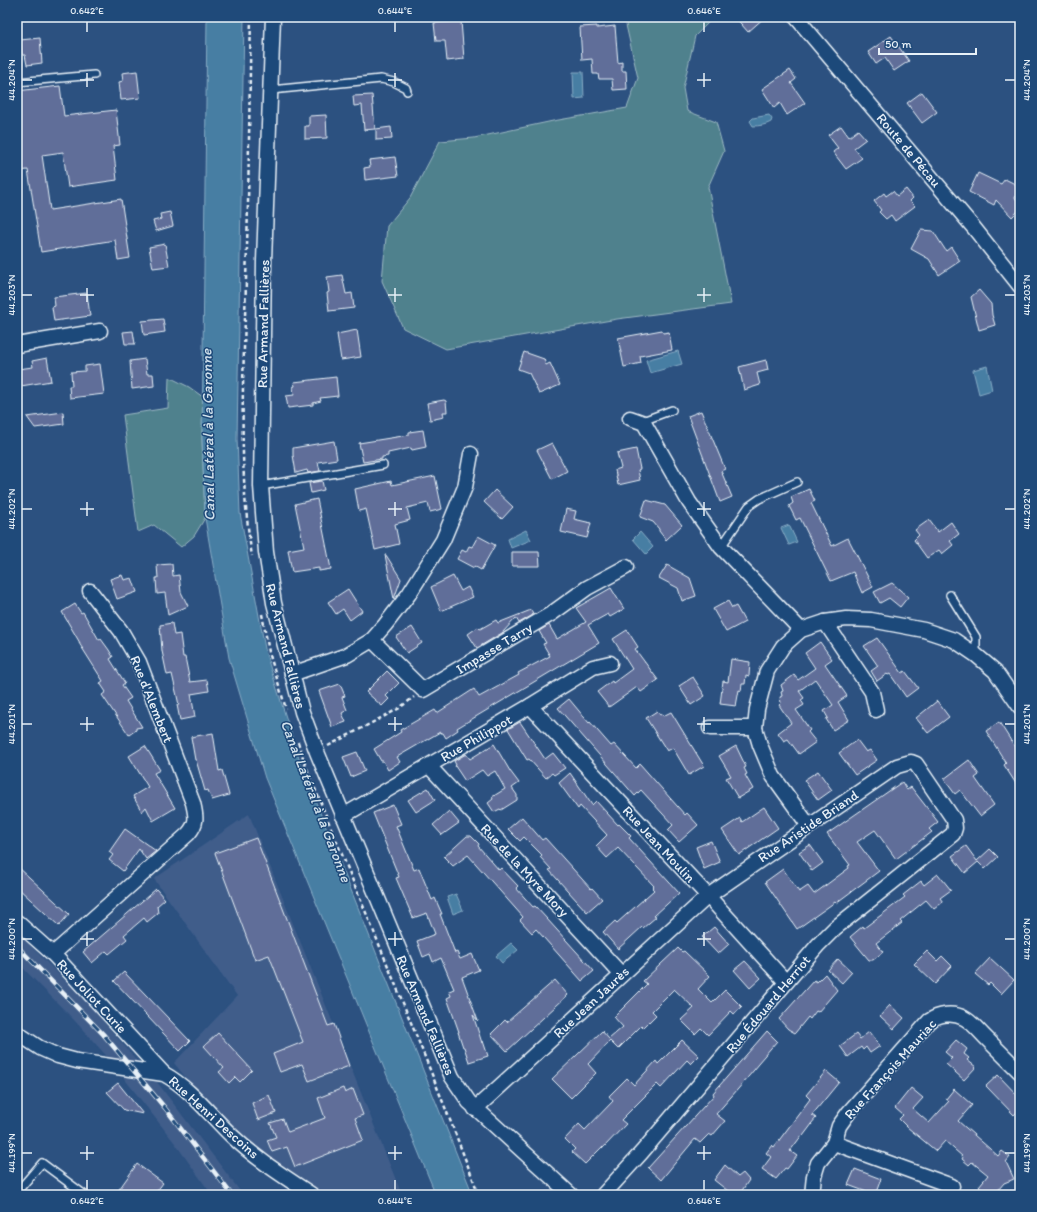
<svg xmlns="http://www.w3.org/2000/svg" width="1037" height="1212" viewBox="0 0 1037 1212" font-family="Itim,sans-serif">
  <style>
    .built { fill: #3f5d8a }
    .green { fill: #4f818d; stroke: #9cb9c2 }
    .water { fill: #477ea3; stroke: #87acc5 }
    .building { fill: #616e99; stroke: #e8f1f8 }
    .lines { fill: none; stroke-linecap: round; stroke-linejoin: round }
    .service-casing { stroke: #e8f1f8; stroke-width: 10 }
    .minor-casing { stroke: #e8f1f8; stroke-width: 17 }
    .path { stroke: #e8f1f8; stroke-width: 2.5; stroke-dasharray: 4 3; stroke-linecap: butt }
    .service { stroke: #1f4a7a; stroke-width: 7 }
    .minor { stroke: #1f4a7a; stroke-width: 14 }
    .rail-casing { stroke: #e8f1f8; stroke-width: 4.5 }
    .rail { stroke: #1f4a7a; stroke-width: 3; stroke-dasharray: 9; stroke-linecap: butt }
    .ticks { fill: none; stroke: #e8f1f8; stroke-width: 1.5 }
    .labels { text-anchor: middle; stroke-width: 3; stroke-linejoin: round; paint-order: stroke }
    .street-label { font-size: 14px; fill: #e8f1f8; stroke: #1f4a7a }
    .water-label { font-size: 15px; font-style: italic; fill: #d0e0eb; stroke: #1f4a7a }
    .neatline { fill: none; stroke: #e8f1f8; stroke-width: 1.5 }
    .ticks-label { font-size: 10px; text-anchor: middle; fill: #e8f1f8 }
  </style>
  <rect width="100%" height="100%" fill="#2c5180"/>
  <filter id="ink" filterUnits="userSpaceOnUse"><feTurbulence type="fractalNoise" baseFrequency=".025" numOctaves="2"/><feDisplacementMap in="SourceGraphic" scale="8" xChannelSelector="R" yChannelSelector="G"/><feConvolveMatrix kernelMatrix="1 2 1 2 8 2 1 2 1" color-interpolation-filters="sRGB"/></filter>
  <g filter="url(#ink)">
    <g class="built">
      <path d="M249,814L402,1195H297L221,1122L174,1063L237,996L154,879Z"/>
      <path d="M17,932L92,1008L139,1063L112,1062L74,1020L17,962Z"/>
      <path d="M123,1077L157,1082L243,1195H212L174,1142Z"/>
    </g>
    <g class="green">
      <path d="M630,17H714L695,36L683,88L687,111L716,122L724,151L708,187L731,304L617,319L446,349L403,328L382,281L387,226L410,198L440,141L474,138L553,121L627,108L638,78L626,25Z"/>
      <path d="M169,377L189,387L203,397L202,438L205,518L194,536L181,547L154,525L138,532L123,415L168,408Z"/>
    </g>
    <g class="water">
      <path d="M207,17H244L237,439L240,513L266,654L301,765L473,1195H436L265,778L229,658L205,518L202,438Z"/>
      <path d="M573,72H583L584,98L574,99Z"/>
      <path d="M769,115L772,119L771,122C766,125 759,126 753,126L750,121L753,118Z"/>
      <path d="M678,351L682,364L650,373L646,360Z"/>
      <path d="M987,366L992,390L979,394L973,370Z"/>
      <path d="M789,525L797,542L789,545L781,528Z"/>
      <path d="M526,530L531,540L511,548L508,539Z"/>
      <path d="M640,532L653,547L646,554L633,539Z"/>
      <path d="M456,894L463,910L453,914L447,897Z"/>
      <path d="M511,943L518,950L502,963L496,956Z"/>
    </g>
    <g class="building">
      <path d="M735,17H765L748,32Z"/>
      <path d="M461,21L464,59L447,61L445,41H436L434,23Z"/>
      <path d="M597,26V28L615,26L618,63L622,62V71H626L627,89L613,90L612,79H599L598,74H593L592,59L582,60L580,27Z"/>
      <path d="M891,36L909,61L894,71L885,58L876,64L868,52Z"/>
      <path d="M40,38L42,63L27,65L25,55H22L20,40Z"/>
      <path d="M790,70L796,79L791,83L805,103L787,115L780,103L774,108L762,89Z"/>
      <path d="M137,71L140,98L121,100L119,82L123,81L122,73Z"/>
      <path d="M60,86L64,116L116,110L120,145L113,146L117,180L68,187L63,152L42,155L50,210L121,199L130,258L118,260L115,240L41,252L28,170L17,171V91Z"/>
      <path d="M922,92L937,112L922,123L907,103Z"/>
      <path d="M372,95L375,129L364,130L362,105L354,106L353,96Z"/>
      <path d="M326,115L327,138L305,139V126H309V116Z"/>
      <path d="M841,126L849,137L858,130L866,139L854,148L862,158L846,169L833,152L838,148L828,135Z"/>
      <path d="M391,127L392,139L376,140V129Z"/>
      <path d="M395,157L398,176L365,180L364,168L370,167L369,160Z"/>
      <path d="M978,173L1001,184L1005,179L1019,186L1015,198L1020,203V209L1012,217L996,200L994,205L969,192Z"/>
      <path d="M906,189L913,198L910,201L915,206L895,221L891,215L886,219L879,212L881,210L874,201L884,193L886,196L893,191L897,196Z"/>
      <path d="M170,212L173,226L156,231L153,221L161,219L160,214Z"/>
      <path d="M921,230L933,231L946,251L951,247L960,261L939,275L929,259L911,249Z"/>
      <path d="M165,244L169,266L153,268L149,247Z"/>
      <path d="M342,275L346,294L352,293L354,308L329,311L327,293L329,292L327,277Z"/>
      <path d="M979,290L991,304L992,315L995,325L979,330L971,297Z"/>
      <path d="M87,293L90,316L54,321L52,307L55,306L54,297Z"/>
      <path d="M163,319L165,332L144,335L142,321Z"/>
      <path d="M357,330L361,357L341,360L337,334Z"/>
      <path d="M662,330L663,333L669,332L672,350L640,356L641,363L624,367L618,338Z"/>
      <path d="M133,331L135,344H125L123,332Z"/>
      <path d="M524,352L544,359L546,365L550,363L560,385L539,394L529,373L518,369Z"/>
      <path d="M47,358L51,381L21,386L18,369L33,367L32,361Z"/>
      <path d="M145,359L147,374H153L154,386L132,389L130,361Z"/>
      <path d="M766,360L768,370L757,373L760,385L744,390L739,367Z"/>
      <path d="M100,364L104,394L70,398L69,386H72L71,372L85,371V366Z"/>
      <path d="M336,377L338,396L320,398L321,401L313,403V405L288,408L286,396L294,395L293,387L295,386L294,382Z"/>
      <path d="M444,400L446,401L447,412H443L444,417L430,420L427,403Z"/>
      <path d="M701,411L725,469L721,471L732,497L720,502L688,416Z"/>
      <path d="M63,412L64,424L35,428L27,417Z"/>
      <path d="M423,430L426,447L412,450L411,448L388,453V456L382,457V459L363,462L359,443L409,435V432Z"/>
      <path d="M334,441L337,459L318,462L320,471L308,473L307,470L296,473L293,455V448Z"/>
      <path d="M552,443L567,471L552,479L537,450Z"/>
      <path d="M636,449L640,469L638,470L640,480L618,485L615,470L621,468L617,453Z"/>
      <path d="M435,476L442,509L430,512L428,503L407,508L410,520L395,524L399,544L375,550L366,509L359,511L355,489L391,481L392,485Z"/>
      <path d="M322,481L324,490L311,493L309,483Z"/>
      <path d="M809,489L815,501L811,503L832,546L848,538L873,587L862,593L853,572L831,581L800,518L796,520L789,506L793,503L791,497Z"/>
      <path d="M495,490L513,507L502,519L484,502Z"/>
      <path d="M317,499L331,569L319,571V568L292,572L288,550L304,547L295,504Z"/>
      <path d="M646,500L665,505L682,525L666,540L659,531V529L653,522L640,517Z"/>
      <path d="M566,509L576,511L574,519L591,523L587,538L561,532Z"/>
      <path d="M929,520L938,532L951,522L959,534L950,541L953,545L942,554L939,550L927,558L914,540L919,535L915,530Z"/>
      <path d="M478,536L495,545L481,570L474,566V568L457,559L462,550L466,552L469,546L472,547Z"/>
      <path d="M512,552H539L540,566H512Z"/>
      <path d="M385,555H386L401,579L394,599Z"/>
      <path d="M172,564L173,576L179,575L181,592L188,606L168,615L165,593L157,594L156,578H158L157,565Z"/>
      <path d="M667,565L690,578L696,596L682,601L678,588L659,578Z"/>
      <path d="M122,575L124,580L132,578L137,592L117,599L110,579Z"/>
      <path d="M453,576L461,591L468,587L473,597L441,611L431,587Z"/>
      <path d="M892,583L908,597L900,607L889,598L880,603L874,592Z"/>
      <path d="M611,588L624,609L610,617L608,614L588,625L599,643L457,728L458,730L446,738L443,733H441L440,732L397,757L400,762L388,770L383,761H381L374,749L401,732L400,730L435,710L437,713L474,689L479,697L519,675L518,673L550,656L543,644L546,643L539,631L549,625L557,639L586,622L576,608Z"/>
      <path d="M348,589L362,611L350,620L343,609L336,614L328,602Z"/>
      <path d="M728,601L732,608L736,606L745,622L726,632L713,609Z"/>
      <path d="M75,604L81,613L83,612L99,640L101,639L109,650L113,657L110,659L125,683L122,685L131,698L126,701L142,727L136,728V730L129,735L102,695L106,692L100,683L103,681L79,643H80L62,612Z"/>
      <path d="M531,610L533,615L519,623L516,618L502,633L477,648L468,634L478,627L480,629L496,620L498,623Z"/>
      <path d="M172,623L174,635L180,634L183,657H185L190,682L207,680L209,691L191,694L195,717L180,720L177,705H179L172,674L167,675L162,651L160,625Z"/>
      <path d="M412,627L422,643L407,653L396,637Z"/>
      <path d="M627,630L638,647L635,649L658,680L641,692L637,687L609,707L597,692L612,681L613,683L632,669L613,639Z"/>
      <path d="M877,638L902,673L905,671L918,688L906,697L890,674L888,675L887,674L877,681L871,671L878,666L864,646Z"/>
      <path d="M820,642L832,659L825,664L847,696L838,702L849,720L833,730L826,719L828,718L824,711L833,705L815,679L799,691L804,698L801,700L804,705L796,710L810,730L808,732L816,742L799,754L788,739L784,741L778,733L791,723L779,705L781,703L780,697L782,696L781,692L783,691L781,685L794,675L798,680L815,668L805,653Z"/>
      <path d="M731,659L750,662L749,676L746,675L745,684H742L741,691L739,690L736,706L720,704L723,681L728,682Z"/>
      <path d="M387,671L399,683L386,696L389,699L382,706L366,692Z"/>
      <path d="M693,677L705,696L691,705L679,686Z"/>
      <path d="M340,684L345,696L342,697L347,710L342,713L346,722L332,727L319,691Z"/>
      <path d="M569,699L589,723L590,722L611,746L614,744L636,768L640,764L685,815L687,813L698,825L679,842L668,830L673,825L641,790L635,796L558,708Z"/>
      <path d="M937,701L949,717L928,733L916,718Z"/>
      <path d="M657,711L660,715L662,714L663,716L671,712L704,766L689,775L673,748L667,751L646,718Z"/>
      <path d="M520,722L545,759L553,753L565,768L554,775L552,773L546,778L529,759L527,760L508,729Z"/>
      <path d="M999,722L1020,755V790L1004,765L1006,763L986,731Z"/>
      <path d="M213,733L219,771L222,770L229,795L212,800L208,790L205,791L196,760H195L191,737Z"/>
      <path d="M857,740L866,752L870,750L877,760L855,775L839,753Z"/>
      <path d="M494,744L510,771L519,783L512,788L517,795V800L501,810L500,809L494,812L488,803L493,799L492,797L505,789L495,771L487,776L482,770L465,781L455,766L456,765L454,761L466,754L470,759Z"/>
      <path d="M145,746L160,770L154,773L175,808L153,821L146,807L142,812L133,796L148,787L129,756Z"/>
      <path d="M736,746L746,767L744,768L747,774L745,775L753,789L738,798L726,778L731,776L719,756Z"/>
      <path d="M357,752L365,771L351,777L343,757Z"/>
      <path d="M969,760L979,775L975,778L994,805L980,816L960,790L955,794L944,779Z"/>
      <path d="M818,771L832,790L818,800L804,780Z"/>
      <path d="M570,773L592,805L596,801L618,825L619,824L631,836L629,838L679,893L654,916L656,917L643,928L642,927L618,949L603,932L615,921L617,923L654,890L652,888L654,886L618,848L607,858L596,846L607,835L580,806L578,809L559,783Z"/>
      <path d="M902,782L907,790L911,787L938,822L929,829L932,832L896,859L875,830L857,842L879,871L836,903L835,902L797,929L765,882L783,869L799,892L808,886L814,894L849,868L848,866L850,865L827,834Z"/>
      <path d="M428,788L435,800L416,812L408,800Z"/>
      <path d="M393,805L401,824L396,826L414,870L419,868L432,900L435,898L442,914H440L455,953L457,952L460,959L472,954L479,970L462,977L478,1021L473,1015L482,1043L483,1041L488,1056L469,1062L464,1047H463L458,1032H459L447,998L451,996L449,991L454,989L441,958L433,962L430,954L423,957L417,941L435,934L427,913L413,918L396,878L399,877L373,813Z"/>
      <path d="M764,807L778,828L739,855L722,830L740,818L742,822Z"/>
      <path d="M449,811L459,823L442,835L433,825Z"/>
      <path d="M522,817L542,840L545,838L591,889L592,888L602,899L587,912L549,870L551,869L540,857L542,855L524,837L520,841L508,829Z"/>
      <path d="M125,829L156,851L146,859L139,849L123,871L109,860L113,855L109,852Z"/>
      <path d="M467,836H471L479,844L478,846L499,870L501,868L518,886L516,888L533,907L535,906L547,919L594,971L582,981L536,929L532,933L520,920L523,917L468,855L453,866L444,857Z"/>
      <path d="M256,838L328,1026L334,1024L349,1066L309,1081L302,1064L280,1072L273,1054L303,1042L269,955L255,960L215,853Z"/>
      <path d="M711,841L720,862L704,869L696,847Z"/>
      <path d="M810,845L823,863L812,871L799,852Z"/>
      <path d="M966,846L977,861L990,849L998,857L985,869L978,862L965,873L952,856Z"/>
      <path d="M17,866L69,914L59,926L17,887Z"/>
      <path d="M938,874L951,890L940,898L943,902L934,909L926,900L900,921L902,923L876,943L883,952L873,960H869L850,937L863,926L864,928L905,897L903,895L921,881L924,885Z"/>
      <path d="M156,889L165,899L157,906L158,913L147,922L144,918L124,935L127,939L109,954L106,951L92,963L83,952Z"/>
      <path d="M714,927L729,944L718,954L702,937Z"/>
      <path d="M678,948L682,952L684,951L710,976L698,989L712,1003L725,990L742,1007L734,1014L731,1011L708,1035L701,1028L695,1034L681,1020L694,1008L674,989L652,1011L656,1015L643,1028L641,1026L618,1049L610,1041L588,1064L596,1073L571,1098L552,1079L602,1031L609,1039L623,1027L614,1017L647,984L643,981Z"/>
      <path d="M927,951L937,961L942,956L952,966L935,984L914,964Z"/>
      <path d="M990,958L1014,980L1001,994L990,983L988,985L975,974Z"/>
      <path d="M838,959L852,972L842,983L828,970Z"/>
      <path d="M745,961L761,978L750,988L734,970Z"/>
      <path d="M124,972L190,1041L180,1051L114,981Z"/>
      <path d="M825,974L837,990L818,1012L816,1011L810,1019L808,1017L795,1033L788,1029L779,1019L814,980L817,982Z"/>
      <path d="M555,980L568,995L507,1051L491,1034L505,1020L507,1022Z"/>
      <path d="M890,1005L904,1018L894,1029L880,1016Z"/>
      <path d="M767,1031L777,1041L758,1063L759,1064L738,1089L716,1114L725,1121L712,1136L709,1134L700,1143L695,1139L661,1180L648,1168L714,1095L713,1093Z"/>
      <path d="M869,1032L880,1046L870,1053L866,1047L863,1050L861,1047L848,1057L840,1046L856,1034L860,1039Z"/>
      <path d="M218,1033L252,1070L240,1082L235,1077L229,1083L219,1072L224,1068L204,1046Z"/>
      <path d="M682,1040L699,1056L691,1064L687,1060L661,1088L657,1084L621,1120L626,1124L603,1148L602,1147L585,1164L572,1152L575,1149L565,1139L579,1124L585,1130L613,1101L609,1096L627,1078L634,1085L656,1061L658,1064Z"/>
      <path d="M956,1040L967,1049L964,1054L969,1058L967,1060L976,1067L964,1080L946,1064L952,1058L945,1052Z"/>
      <path d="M826,1071L839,1082L812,1115L816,1118L811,1124H812L803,1136L802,1135L790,1151L797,1156L787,1169L785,1168L776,1179L762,1169L771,1157L766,1153L772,1145L774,1147L810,1099L806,1095Z"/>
      <path d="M998,1075L1020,1098V1109L1014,1115L986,1086Z"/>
      <path d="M118,1083L143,1114L124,1110L107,1092Z"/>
      <path d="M343,1088L345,1093L353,1089L363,1115L355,1118L363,1140L295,1167L287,1147L272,1152L267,1140L276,1137L270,1123L283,1119L288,1132L325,1118L318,1098Z"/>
      <path d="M911,1088L923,1098L913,1109L929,1123L949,1101L946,1099L954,1089L972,1105L958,1121L998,1156L1002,1151L1010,1157L1006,1162L1014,1179L1004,1183L994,1195H989L979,1186L988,1175L972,1162L969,1165L962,1159L963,1157L945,1141L936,1151L907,1127L899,1119L903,1115L895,1108Z"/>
      <path d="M269,1095L276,1113L258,1120L252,1103Z"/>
      <path d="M137,1164L163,1183L154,1195H115Z"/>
      <path d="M725,1165L738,1177L743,1173L749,1180L739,1195H733L714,1180Z"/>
      <path d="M855,1169L881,1179L875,1195L848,1185Z"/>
    </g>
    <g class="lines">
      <defs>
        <g id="service">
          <path d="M17,82L94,75"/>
          <path d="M271,90L381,79L394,82L406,88L407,91"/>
          <path d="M644,423L648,419L672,410"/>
          <path d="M261,486L383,465"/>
          <path d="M721,547L749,506L759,499L797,482"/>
          <path d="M950,595L976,637V655"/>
          <path d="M17,1192L42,1163L85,1195"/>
        </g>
        <g id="minor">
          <path d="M273,17L264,261L261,486L266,552L274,603L302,712L317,752L452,1077L469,1102L571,1195"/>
          <path d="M796,17L974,228L1020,286"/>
          <path d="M17,345L100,331"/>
          <path d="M630,418L644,423L689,502L721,547L801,630"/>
          <path d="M825,622L872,692L876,710"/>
          <path d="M372,640L423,690L551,614L587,588L626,567"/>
          <path d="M292,674L347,655L372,640L385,625L409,594L443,540L465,487L471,454"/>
          <path d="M530,706L708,896L786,982"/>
          <path d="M710,728H755"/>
          <path d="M429,766L621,974"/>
          <path d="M343,816L530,706L593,667L610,663"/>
          <path d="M809,826L773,776L760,745L755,728L757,709L767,671L783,646L801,630L825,622L846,619L871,620L924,630L954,640L976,655L995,671L1020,707"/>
          <path d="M17,922L53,954L164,1074"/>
          <path d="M53,954L188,834C198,823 196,816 193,803L139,662L121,631L90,591"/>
          <path d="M17,1033L40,1048L58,1056L77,1061L164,1074C190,1088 211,1116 232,1136C256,1159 285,1177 312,1195"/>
          <path d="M475,1109L708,896L897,766L911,762L916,764L954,820L955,828L953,834L835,928L818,945L642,1152L603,1195"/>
          <path d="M834,1143L952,1186"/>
          <path d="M812,1195L814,1176L818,1163L834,1143L839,1126L849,1112L929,1021C939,1014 953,1012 964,1018C972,1022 979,1031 985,1037C997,1049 1008,1060 1020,1072"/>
        </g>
      </defs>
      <use href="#service" class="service-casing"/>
      <use href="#minor" class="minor-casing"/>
      <g class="path">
        <path d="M251,17C249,105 249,193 246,280C244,372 237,464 252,556"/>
        <path d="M262,614L269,652L286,709"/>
        <path d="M298,742L305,764C363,907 424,1050 479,1195"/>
        <path d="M328,746L398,709L414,697"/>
        <path d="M1017,1195L1020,1191"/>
      </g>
      <use href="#service" class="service"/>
      <use href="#minor" class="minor"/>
      <defs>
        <path id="rail" d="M17,946L103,1034L165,1108L232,1195"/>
      </defs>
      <use href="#rail" class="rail-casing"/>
      <use href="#rail" class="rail"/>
    </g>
  </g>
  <path class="ticks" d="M87,22V32M395,22V32M704,22V32M87,73V87M395,73V87M704,73V87M22,80H32M80,80H94M388,80H402M697,80H711M1005,80H1015M87,288V302M395,288V302M704,288V302M22,295H32M80,295H94M388,295H402M697,295H711M1005,295H1015M87,502V516M395,502V516M704,502V516M22,509H32M80,509H94M388,509H402M697,509H711M1005,509H1015M87,717V731M395,717V731M704,717V731M22,724H32M80,724H94M388,724H402M697,724H711M1005,724H1015M87,932V946M395,932V946M704,932V946M22,939H32M80,939H94M388,939H402M697,939H711M1005,939H1015M87,1146V1160M395,1146V1160M704,1146V1160M22,1153H32M80,1153H94M388,1153H402M697,1153H711M1005,1153H1015M87,1180V1190M395,1180V1190M704,1180V1190"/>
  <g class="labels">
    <g class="street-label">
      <text transform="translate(909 150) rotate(50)" y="5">Route de Pécau</text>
      <text transform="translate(263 324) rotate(-89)" y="5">Rue Armand Fallières</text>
      <text transform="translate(286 646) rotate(76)" y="5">Rue Armand Fallières</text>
      <text transform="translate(494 648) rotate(-31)" y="5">Impasse Tarry</text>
      <text transform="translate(152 699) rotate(68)" y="5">Rue d'Alembert</text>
      <text transform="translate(476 738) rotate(-30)" y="5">Rue Philippot</text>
      <text transform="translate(808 826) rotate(-34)" y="5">Rue Aristide Briand</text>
      <text transform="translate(659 844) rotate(47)" y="5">Rue Jean Moulin</text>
      <text transform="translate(525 870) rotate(47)" y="5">Rue de la Myre Mory</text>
      <text transform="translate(92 996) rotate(47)" y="5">Rue Joliot Curie</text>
      <text transform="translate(591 1002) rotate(-43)" y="5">Rue Jean Jaurès</text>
      <text transform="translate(768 1004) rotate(-50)" y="5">Rue Édouard Herriot</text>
      <text transform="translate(426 1015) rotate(67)" y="5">Rue Armand Fallières</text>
      <text transform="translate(890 1069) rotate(-48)" y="5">Rue François Mauriac</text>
      <text transform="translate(214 1117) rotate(42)" y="5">Rue Henri Descoins</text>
    </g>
    <g class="water-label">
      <text transform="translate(208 435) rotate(-91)" y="5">Canal Latéral à la Garonne</text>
      <text transform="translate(316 801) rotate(69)" y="5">Canal Latéral à la Garonne</text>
    </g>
  </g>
  <rect width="1037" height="1212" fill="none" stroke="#1f4a7a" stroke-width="44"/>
  <path d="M879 48v6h97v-6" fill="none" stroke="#e8f1f8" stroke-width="2"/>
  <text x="885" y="48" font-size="12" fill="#e8f1f8" stroke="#1f4a7a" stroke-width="3" paint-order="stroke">50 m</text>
  <rect x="22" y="22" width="993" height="1168" class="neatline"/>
  <g class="ticks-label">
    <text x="87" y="14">0.642°E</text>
    <text x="395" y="14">0.644°E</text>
    <text x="704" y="14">0.646°E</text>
    <text transform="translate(11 80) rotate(-90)" y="4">44.204°N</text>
    <text transform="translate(1026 80) rotate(-90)" y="4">44.204°N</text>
    <text transform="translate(11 295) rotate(-90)" y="4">44.203°N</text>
    <text transform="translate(1026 295) rotate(-90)" y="4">44.203°N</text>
    <text transform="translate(11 509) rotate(-90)" y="4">44.202°N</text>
    <text transform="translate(1026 509) rotate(-90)" y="4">44.202°N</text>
    <text transform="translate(11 724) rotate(-90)" y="4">44.201°N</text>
    <text transform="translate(1026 724) rotate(-90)" y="4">44.201°N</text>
    <text transform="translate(11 939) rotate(-90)" y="4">44.200°N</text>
    <text transform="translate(1026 939) rotate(-90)" y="4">44.200°N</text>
    <text transform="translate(11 1153) rotate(-90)" y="4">44.199°N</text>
    <text transform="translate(1026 1153) rotate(-90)" y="4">44.199°N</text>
    <text x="87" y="1204">0.642°E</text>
    <text x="395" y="1204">0.644°E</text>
    <text x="704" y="1204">0.646°E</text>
  </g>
</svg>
